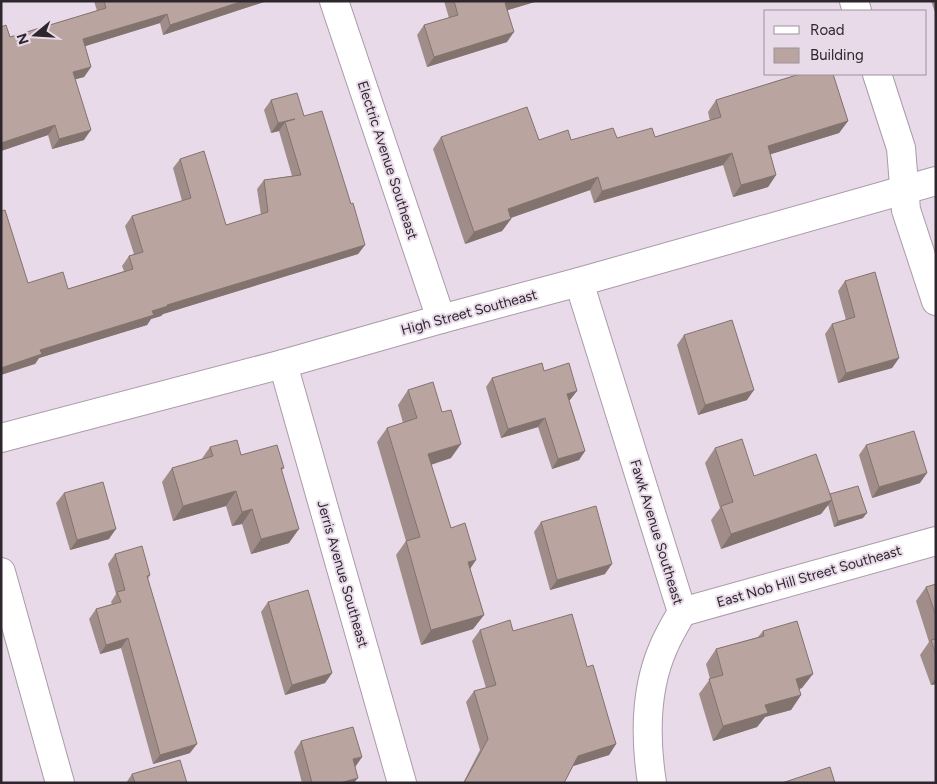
<svg xmlns="http://www.w3.org/2000/svg" width="937" height="784" viewBox="0 0 937 784" font-family="Figtree,sans-serif">
  <style>
    .lines { fill: none; stroke-linecap: round; stroke-linejoin: round }
    .minor-casing { stroke: #aa9ba9; stroke-width: 30 }
    .minor { stroke: #fff; stroke-width: 28 }
    .wall { fill: #a08d89 }
    .shaded-wall { fill: #82736f }
    .building { fill: #baa49f; stroke: #82736f }
    .labels { text-anchor: middle; stroke-width: 4; stroke-linejoin: round; paint-order: stroke }
    .street-label { font-size: 14px; fill: #2d272d; stroke: #e9dae9 }
  </style>
  <rect width="100%" height="100%" fill="#e9dae9"/>
  <g class="lines">
    <defs>
      <g id="minor">
        <path d="M334,1L441,319"/>
        <path d="M854,1L857,11"/>
        <path d="M877,74L901,148L906,210L936,301"/>
        <path d="M579,282L682,612C676,623 669,634 664,646C645,688 645,738 652,783"/>
        <path d="M283,364L402,783"/>
        <path d="M1,438L283,364L441,319L579,282L936,181"/>
        <path d="M1,572L60,783"/>
        <path d="M682,612L936,541"/>
      </g>
    </defs>
    <use href="#minor" class="minor-casing"/>
    <use href="#minor" class="minor"/>
  </g>
  <g class="wall">
    <path d="M94,1H267L163,35L160,23L85,46L91,67L84,77L75,79L84,140L52,149L48,135L1,151V27L10,37L97,11Z"/>
    <path d="M444,1H538L508,10L507,42L427,67L417,35L424,25L449,18Z"/>
    <path d="M931,1H936V15Z"/>
    <path d="M796,74H833L848,121L839,133L770,154L776,175L768,187L733,197L723,165L594,203L590,190L511,218V219L502,231L465,244L433,149L441,137L571,140L655,137L710,121L708,112L716,100L796,75Z"/>
    <path d="M271,100L304,116L351,204L365,245L358,254L163,314L161,316L151,319L147,325L39,358L35,364L28,283L68,289L124,271L122,266L129,256L134,254L125,226L132,216L182,201L173,168L180,159L226,225L261,215L257,189L264,180L292,176L279,131L271,133L264,110Z"/>
    <path d="M845,281L899,358L892,368L838,383L825,334L832,324L846,320L838,291Z"/>
    <path d="M684,335L747,400L698,415L677,345Z"/>
    <path d="M544,371L577,391L569,400L585,451L579,460L552,469L538,427L501,438L486,387L492,378Z"/>
    <path d="M408,390L451,458L431,465L451,528L470,569L484,615L473,629L421,645L396,555L406,541L377,442L387,428L403,423L398,405Z"/>
    <path d="M866,445L920,483L872,498L859,455Z"/>
    <path d="M210,447L241,455L284,468L282,470L289,543L251,554L242,524L232,526L226,506L173,521L162,482L172,468L201,460Z"/>
    <path d="M715,448L754,476L830,494L863,518L834,527L828,505L821,514L721,549L711,520L720,508L705,463Z"/>
    <path d="M64,493L109,539L70,550L56,503Z"/>
    <path d="M541,522L605,574L550,590L534,532Z"/>
    <path d="M115,554L150,575L148,579L190,753L153,764L121,648L100,654L89,619L96,609L112,604L111,602L116,594L108,564Z"/>
    <path d="M936,584V684L931,685L920,655L929,642L916,601L926,587Z"/>
    <path d="M268,602L332,673L325,683L285,695L261,612Z"/>
    <path d="M480,630L513,631L587,667L616,744L609,755L573,766L564,783H463L480,750L466,702L474,691L486,688L472,641Z"/>
    <path d="M763,631L802,688L799,689L801,695L791,710L765,717L757,727L713,741L699,694L710,679L706,664L716,649L758,637Z"/>
    <path d="M301,741L362,757L355,767L354,783H302L294,752Z"/>
    <path d="M132,774L187,783H126Z"/>
  </g>
  <g class="shaded-wall">
    <path d="M243,1H267L163,35L170,25Z"/>
    <path d="M511,1H538L498,13L505,3Z"/>
    <path d="M167,14L160,23L76,49L83,39Z"/>
    <path d="M514,32L507,42L427,67L434,57Z"/>
    <path d="M91,67L84,77L66,82L73,72Z"/>
    <path d="M295,119L285,122L279,131L271,133L278,123Z"/>
    <path d="M848,121L839,133L759,158L768,146Z"/>
    <path d="M55,125L48,135L1,151V143Z"/>
    <path d="M91,130L84,140L52,149L59,139Z"/>
    <path d="M732,153L723,165L594,203L602,191Z"/>
    <path d="M776,175L768,187L733,197L741,185Z"/>
    <path d="M598,177L590,190L499,222L508,209Z"/>
    <path d="M511,219L502,231L465,244L474,232Z"/>
    <path d="M365,245L358,254L163,314L161,316L151,319L147,325L39,358L35,364L1,375V368L40,350L152,311L167,305Z"/>
    <path d="M899,358L892,368L838,383L846,373Z"/>
    <path d="M754,390L747,400L698,415L705,405Z"/>
    <path d="M577,391L570,400L560,403L567,394Z"/>
    <path d="M545,418L538,427L501,438L508,429Z"/>
    <path d="M461,444L451,458L417,469L428,454Z"/>
    <path d="M585,451L579,460L552,469L558,459Z"/>
    <path d="M927,473L920,483L872,498L879,487Z"/>
    <path d="M236,491L226,506L173,521L183,506Z"/>
    <path d="M832,500L821,514L721,549L731,534Z"/>
    <path d="M252,509L242,524L232,526L242,512Z"/>
    <path d="M867,513L863,518L834,527L838,521Z"/>
    <path d="M116,529L109,539L70,550L77,540Z"/>
    <path d="M299,529L289,543L251,554L261,539Z"/>
    <path d="M476,560L466,575L468,562Z"/>
    <path d="M612,564L605,574L550,590L557,580Z"/>
    <path d="M484,615L473,629L421,645L431,630Z"/>
    <path d="M128,638L121,648L100,654L106,645Z"/>
    <path d="M332,673L325,683L285,695L292,685Z"/>
    <path d="M813,674L802,688L786,693L796,679Z"/>
    <path d="M936,678V684L931,685Z"/>
    <path d="M801,695L791,710L765,717L757,727L713,741L723,726L765,705Z"/>
    <path d="M197,744L190,753L153,764L160,755Z"/>
    <path d="M616,744L609,755L570,767L578,756Z"/>
    <path d="M362,757L355,767L353,759Z"/>
    <path d="M358,778L354,783H340Z"/>
  </g>
  <g class="building">
    <path d="M104,1H243L170,25L167,14L83,39L91,67L73,72L91,130L59,139L55,125L1,143V27L6,25L10,37L106,8Z"/>
    <path d="M454,1H511L505,3L514,32L434,57L424,25L458,15Z"/>
    <path d="M800,74H833L848,121L768,146L776,175L741,185L732,153L602,191L598,177L508,209L511,219L474,232L441,137L527,107L539,140L568,130L571,140L613,128L617,138L652,128L655,137L721,117L716,100Z"/>
    <path d="M297,93L304,116L322,111L351,204L353,203L365,245L167,305L168,306L152,311L154,315L40,350L42,354L1,368V211L5,210L28,283L63,272L68,289L133,269L129,256L143,252L132,216L191,198L180,159L204,151L226,225L268,212L264,180L301,175L285,122L295,119L278,123L271,100Z"/>
    <path d="M875,272L899,358L846,373L832,324L855,317L845,281Z"/>
    <path d="M732,320L754,390L705,405L684,335Z"/>
    <path d="M542,363L544,371L569,363L577,391L567,394L585,451L558,459L545,418L508,429L492,378Z"/>
    <path d="M433,382L442,412L451,410L461,444L428,454L451,528L465,523L476,560L468,562L484,615L431,630L406,541L420,537L387,428L417,418L408,390Z"/>
    <path d="M914,431L927,473L879,487L866,445Z"/>
    <path d="M742,439L754,476L816,454L832,500L731,534L721,506L733,502L715,448Z"/>
    <path d="M237,440L241,455L277,445L284,468H281L299,529L261,539L252,509L242,512L236,491L183,506L172,468L213,456L210,447Z"/>
    <path d="M103,482L116,529L77,540L64,493Z"/>
    <path d="M858,486L867,513L838,521L830,494Z"/>
    <path d="M596,506L612,564L557,580L541,522Z"/>
    <path d="M142,546L150,575L147,576L197,744L160,755L128,638L106,645L96,609L121,602L117,592L125,590L115,554Z"/>
    <path d="M936,584V616L926,587Z"/>
    <path d="M308,590L332,673L292,685L268,602Z"/>
    <path d="M572,614L587,667L593,665L616,744L578,756L564,783H464L488,739L474,691L496,685L480,630L510,620L513,631Z"/>
    <path d="M797,621L813,674L796,679L801,695L765,705L768,713L723,726L709,679L723,675L716,649L764,636L763,631Z"/>
    <path d="M936,639V655L931,640Z"/>
    <path d="M353,727L362,757L353,759L358,778L340,783H312L301,741Z"/>
    <path d="M180,760L187,783H135L132,774Z"/>
    <path d="M830,767L835,783H782Z"/>
  </g>
  <g class="labels">
    <g class="street-label">
      <text transform="translate(388 160) rotate(72)" y="5">Electric Avenue Southeast</text>
      <text transform="translate(469 312) rotate(-15)" y="5">High Street Southeast</text>
      <text transform="translate(657 532) rotate(73)" y="5">Fawk Avenue Southeast</text>
      <text transform="translate(343 574) rotate(74)" y="5">Jerris Avenue Southeast</text>
      <text transform="translate(809 576) rotate(-16)" y="5">East Nob Hill Street Southeast</text>
    </g>
  </g>
  <rect width="937" height="784" fill="none" stroke="#2d272d" stroke-width="5"/>
  <rect x="764" y="10" width="162" height="65" fill="#e9dae9" stroke="#9e929e"/>
  <rect x="774" y="26" width="25" height="8" fill="#ffffff" stroke="#9e929e"/>
  <text x="810" y="35" font-size="15" fill="#2d272d">Road</text>
  <rect x="774" y="48" width="25" height="15" fill="#baa49f" stroke="#9e929e"/>
  <text x="810" y="60" font-size="15" fill="#2d272d">Building</text>
  <g transform="translate(35 35) rotate(252)" stroke="#e9dae9" stroke-width="4" paint-order="stroke">
  <path d="M0-4L9 19L0 12L-9 19Z" fill="#2d272d"/>
  <text y="-8" font-size="14" font-weight="bold" text-anchor="middle" fill="#2d272d">N</text>
  </g>
</svg>
